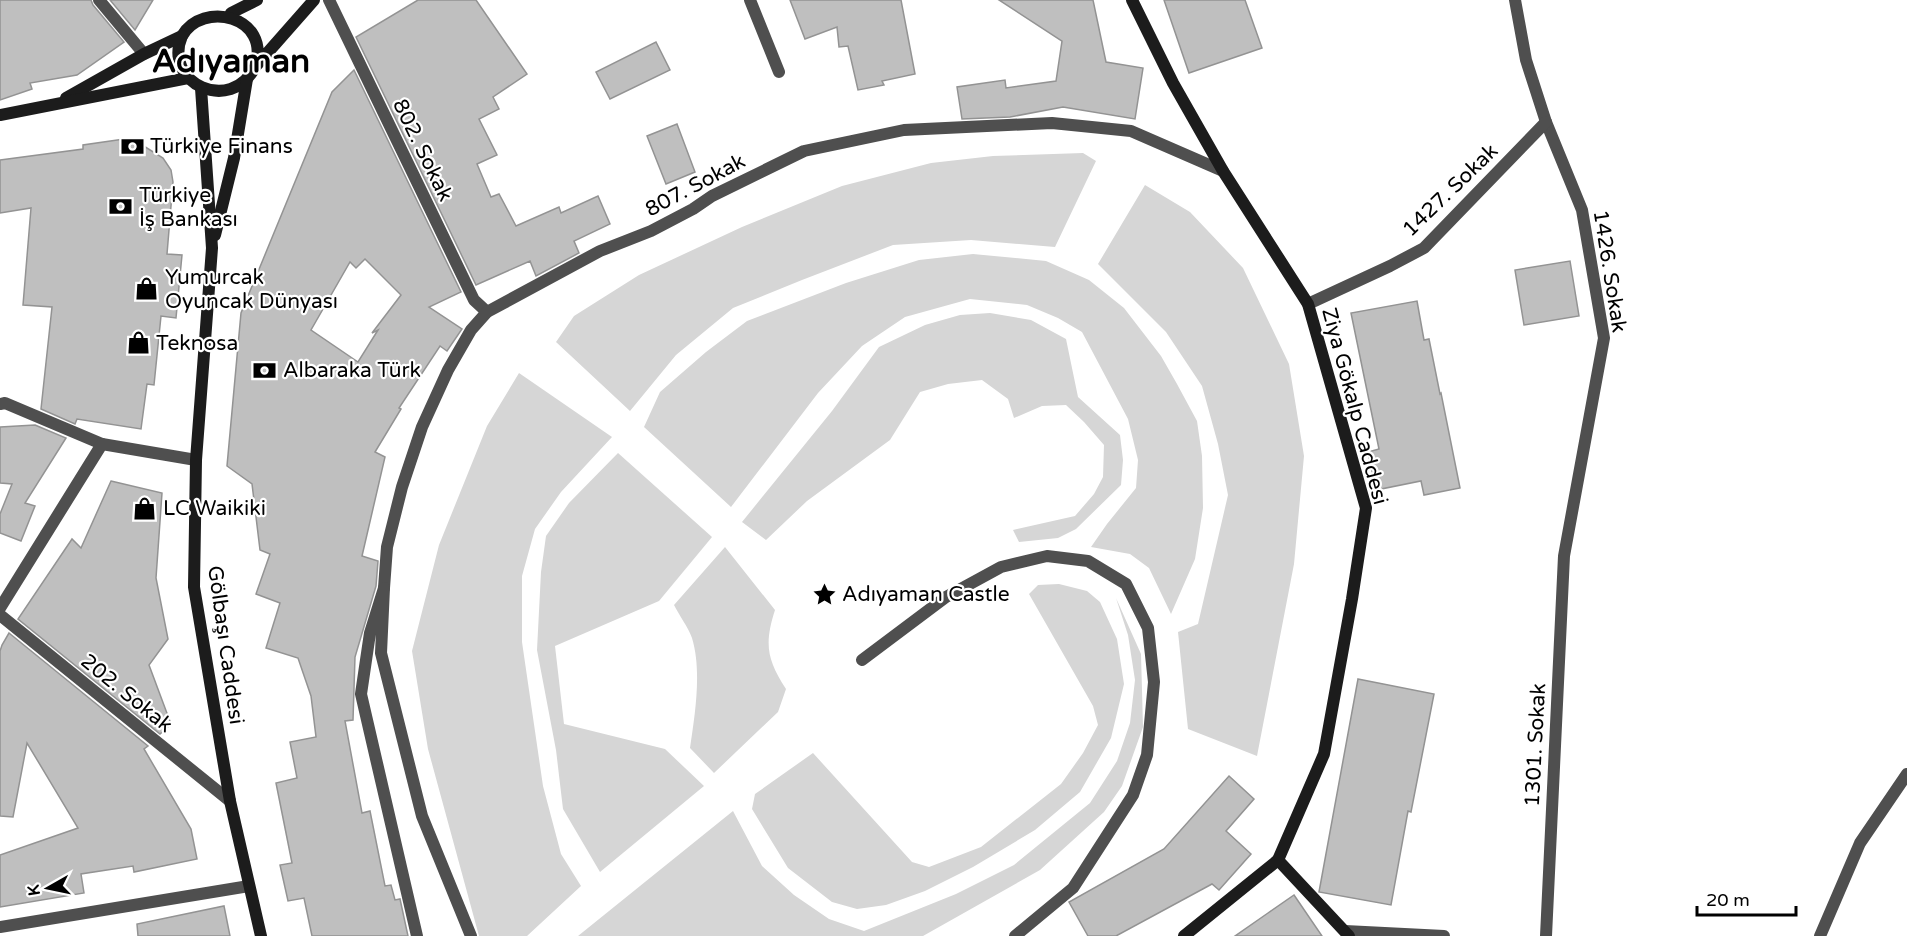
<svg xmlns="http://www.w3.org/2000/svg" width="1907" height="936" viewBox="0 0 1907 936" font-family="'Varela Round',sans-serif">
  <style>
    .green { fill: #d6d6d6 }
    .building { fill: #bfbfbf; stroke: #939393; stroke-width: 1.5; fill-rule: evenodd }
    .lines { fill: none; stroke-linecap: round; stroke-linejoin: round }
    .lane { stroke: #4f4f4f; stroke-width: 12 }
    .street { stroke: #4f4f4f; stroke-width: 12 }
    .secondary { stroke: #1c1c1c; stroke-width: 12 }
    .labels { text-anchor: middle; stroke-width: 4.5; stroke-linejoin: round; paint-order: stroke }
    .poi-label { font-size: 21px; fill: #000; stroke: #fff; text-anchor: start }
    .street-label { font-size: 21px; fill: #000; stroke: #fff }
    .town-label { font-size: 33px; font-weight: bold; fill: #000; stroke: #fff }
  </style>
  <rect width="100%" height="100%" fill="#fff"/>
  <g class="green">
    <path d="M1083,153L1096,161L1055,247L971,240L893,245L802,280L733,308L676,355L630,411L556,342L574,316L639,275L742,227L842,186L931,163L993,156Z"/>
    <path d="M1145,185L1190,212L1243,268L1289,364L1304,456L1294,564L1257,756L1188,729L1178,632L1198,624L1228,495L1218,444L1202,386L1166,332L1098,264Z"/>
    <path d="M973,254L1046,261L1089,280L1124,308L1161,356L1177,384L1197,421L1202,456L1203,508L1195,559L1171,614L1149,568L1130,554L1091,547L1107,524L1136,488L1138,460L1128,419L1082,332L1058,318L1027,305L970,299L905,317L862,346L818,393L731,507L644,427L660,392L706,352L747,321L846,283L919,260Z"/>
    <path d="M990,313L1031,320L1066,339L1078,397L1120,435L1123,460L1121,485L1076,529L1058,538L1019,542L1013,530L1075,516L1094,494L1103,477L1104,445L1084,422L1066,405L1042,406L1014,418L1008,399L982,380L948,384L920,392L890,440L807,501L766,540L742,522L832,411L879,347L925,325L960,315Z"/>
    <path d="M519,373L612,437L561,492L535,529L522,576V642L543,786L561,854L581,886L527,936H479L428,749L412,651L439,545L487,426Z"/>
    <path d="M618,453L712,537L659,601L555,646L564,724L665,749L704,786L600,872L563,809L556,750L537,650L541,572L546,536L569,503Z"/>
    <path d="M725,547L775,610C764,644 767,660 786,689L778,712L714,773L690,748C695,714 702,671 692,638C688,627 679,615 674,605Z"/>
    <path d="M1059,584L1087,591L1100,602L1117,639L1124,684L1111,738L1080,792L1035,830L973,867L925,891L886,905L857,909L832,902L788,868L752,809L755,794L813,753L912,862L929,867L981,847L1061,784L1083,753L1098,725L1093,706L1029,594L1038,585Z"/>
    <path d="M1116,598L1141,654L1143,727L1122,786L1104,812L1040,870L923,936H578L733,811L762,866L794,895L829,919L864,931L956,894L1014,865L1090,803L1117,761L1130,723L1135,680L1128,635Z"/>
  </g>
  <g class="building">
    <path d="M0,0H91L93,5L124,42L77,75L30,83L32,89L0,100Z"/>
    <path d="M110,0H153L135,30Z"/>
    <path d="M418,0H476L527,74L493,97L499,109L479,119L497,155L477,164L491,197L499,194L516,226L559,207L561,213L598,196L610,224L574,241L579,253L536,276L530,261L476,285L356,37Z"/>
    <path d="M790,0H901L915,74L882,81L884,85L858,90L848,46L839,47L837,27L805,39Z"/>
    <path d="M999,0H1093L1106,62L1143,68L1135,119L1063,107L1010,117L962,119L957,87L1005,80L1006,88L1056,81L1062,41Z"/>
    <path d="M1164,0H1245L1262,48L1189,73Z"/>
    <path d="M656,42L670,70L610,99L596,72Z"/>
    <path d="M354,70L461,292L429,307L462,329L447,351L440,346L399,408L401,409L375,452L385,457L362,556L378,561L376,586L355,657L353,720L345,721L362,813L370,811L385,886L391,885L395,900L400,899L408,936H312L304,898L288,901L280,865L292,863L276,783L297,778L290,742L316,737L311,696L298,658L266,648L280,603L256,594L270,554L260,550L252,484L227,466L241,313L332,92ZM365,259L401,295L372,333L378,330L358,362L311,330L350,262L356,268Z"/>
    <path d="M677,124L695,172L666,184L647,136Z"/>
    <path d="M131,138L163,158L171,170L173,182L167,254L182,255L176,318L161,316L154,385L147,384L141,429L77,419L75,424L41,409L52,307L23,305L31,208L0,213V160L83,149V145Z"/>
    <path d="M1570,261L1579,316L1524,325L1515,270Z"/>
    <path d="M1417,301L1424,340L1429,339L1440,394L1441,393L1460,488L1424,495L1421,481L1376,490L1368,452L1379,449L1351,313Z"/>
    <path d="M35,425L66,438L25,503L35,506L21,541L0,533V514L12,484L0,483V427Z"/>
    <path d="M111,481L162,493L156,578L168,639L149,665L171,724L160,734L18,619L72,539L81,548Z"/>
    <path d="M9,633L148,746L144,749L191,829L197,859L134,872L133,866L81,874L84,893L0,907V855L78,828L27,743L13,817L0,816V651L2,645Z"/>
    <path d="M1358,679L1434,694L1411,812L1408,811L1391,905L1319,892Z"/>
    <path d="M1229,776L1254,799L1226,831L1251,854L1219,890L1212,884L1116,936H1088L1069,902L1164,849Z"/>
    <path d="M1294,895L1322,936H1235L1268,913Z"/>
    <path d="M224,906L230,936H138L137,924Z"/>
  </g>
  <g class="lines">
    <path class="lane" d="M862,660L946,597L1001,567L1047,556L1088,561L1126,584L1148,628L1154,682L1147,755L1133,795L1073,888L1015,936"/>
    <g class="street">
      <path d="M99,0L144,54"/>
      <path d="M329,0L474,300L487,312"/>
      <path d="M750,0L779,72"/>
      <path d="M1515,0L1526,60L1546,122L1582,210L1604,338L1564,556L1546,936"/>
      <path d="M1308,304L1390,266L1424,248L1546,122"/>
      <path d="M0,404L5,403L102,444"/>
      <path d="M384,588L387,547L402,487L422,427L448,370L471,330L487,312L600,251L651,231L693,209L712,196L804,151L904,130L1052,123L1131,131L1223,171"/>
      <path d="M0,608L102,444L196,460"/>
      <path d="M0,615L230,801"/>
      <path d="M0,927L249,886"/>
      <path d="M1345,931L1444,936"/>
      <path d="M417,936L361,694L370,633L384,588L381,653L422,816L471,936"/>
      <path d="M1820,936L1860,843L1907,774"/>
    </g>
    <g class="secondary">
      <path d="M1132,0L1173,83L1223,171L1308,304L1366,508L1352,599L1324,754L1278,860L1349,936"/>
      <path d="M231,13L257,0"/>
      <path d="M255,67C272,16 202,0 182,36C162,83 231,115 255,67L314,0"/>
      <path d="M201,88L212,248L196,460L194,587L230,801L261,936"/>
      <path d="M66,98L144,54L182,36"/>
      <path d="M0,115L188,78"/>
      <path d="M215,235L234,158L247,79"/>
      <path d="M1184,936L1278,860"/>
    </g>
  </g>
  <defs>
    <symbol id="bank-bare" viewBox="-9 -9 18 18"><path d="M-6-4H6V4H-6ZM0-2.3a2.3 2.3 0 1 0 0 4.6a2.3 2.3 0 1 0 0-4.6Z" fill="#000" stroke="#fff" stroke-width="2.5" paint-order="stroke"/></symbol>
    <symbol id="shop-bare" viewBox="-9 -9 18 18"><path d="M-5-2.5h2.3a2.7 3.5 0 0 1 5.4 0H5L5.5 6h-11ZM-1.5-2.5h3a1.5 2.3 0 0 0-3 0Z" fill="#000" stroke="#fff" stroke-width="2.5" paint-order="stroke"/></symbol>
    <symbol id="sight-bare" viewBox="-9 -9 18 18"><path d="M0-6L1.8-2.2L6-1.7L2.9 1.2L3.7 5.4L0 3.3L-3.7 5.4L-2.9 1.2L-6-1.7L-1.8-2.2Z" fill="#000" stroke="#fff" stroke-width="2.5" paint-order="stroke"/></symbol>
  </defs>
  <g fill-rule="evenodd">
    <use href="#bank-bare" x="116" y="130" width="33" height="33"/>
    <use href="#bank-bare" x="104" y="190" width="33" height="33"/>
    <use href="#shop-bare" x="130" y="272" width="33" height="33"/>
    <use href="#shop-bare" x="122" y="326" width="33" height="33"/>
    <use href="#bank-bare" x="248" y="354" width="33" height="33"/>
    <use href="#shop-bare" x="128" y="492" width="33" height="33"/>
    <use href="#sight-bare" x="808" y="578" width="33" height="33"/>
  </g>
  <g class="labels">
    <g class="poi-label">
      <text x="150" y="153">Türkiye Finans</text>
      <text x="139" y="202">Türkiye<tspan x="139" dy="24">İş Bankası</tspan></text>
      <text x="165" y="284">Yumurcak<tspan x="165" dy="24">Oyuncak Dünyası</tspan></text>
      <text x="156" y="350">Teknosa</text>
      <text x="283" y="377">Albaraka Türk</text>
      <text x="163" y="515">LC Waikiki</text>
      <text x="842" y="601">Adıyaman Castle</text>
    </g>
    <g class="street-label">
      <text transform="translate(423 150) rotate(64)" y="7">802. Sokak</text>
      <text transform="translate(695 185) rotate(-28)" y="7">807. Sokak</text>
      <text transform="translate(1450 190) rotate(-44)" y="7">1427. Sokak</text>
      <text transform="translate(1610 271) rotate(81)" y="7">1426. Sokak</text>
      <text transform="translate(1355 406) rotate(75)" y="7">Ziya Gökalp Caddesi</text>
      <text transform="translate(226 645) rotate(82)" y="7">Gölbaşı Caddesi</text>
      <text transform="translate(127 693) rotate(39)" y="7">202. Sokak</text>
      <text transform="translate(1535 745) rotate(-87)" y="7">1301. Sokak</text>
    </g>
    <g class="town-label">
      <text x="231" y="72">Adıyaman</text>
    </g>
  </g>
  <g transform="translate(48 888) rotate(261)" stroke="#ffffff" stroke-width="4.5" paint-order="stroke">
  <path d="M0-4.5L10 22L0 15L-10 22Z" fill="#000000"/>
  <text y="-9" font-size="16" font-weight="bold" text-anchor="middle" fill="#000000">K</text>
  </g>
  <path d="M1697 906v9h99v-9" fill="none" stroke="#000000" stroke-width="3"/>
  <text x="1706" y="906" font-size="18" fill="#000000" stroke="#ffffff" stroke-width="4.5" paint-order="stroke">20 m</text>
</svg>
